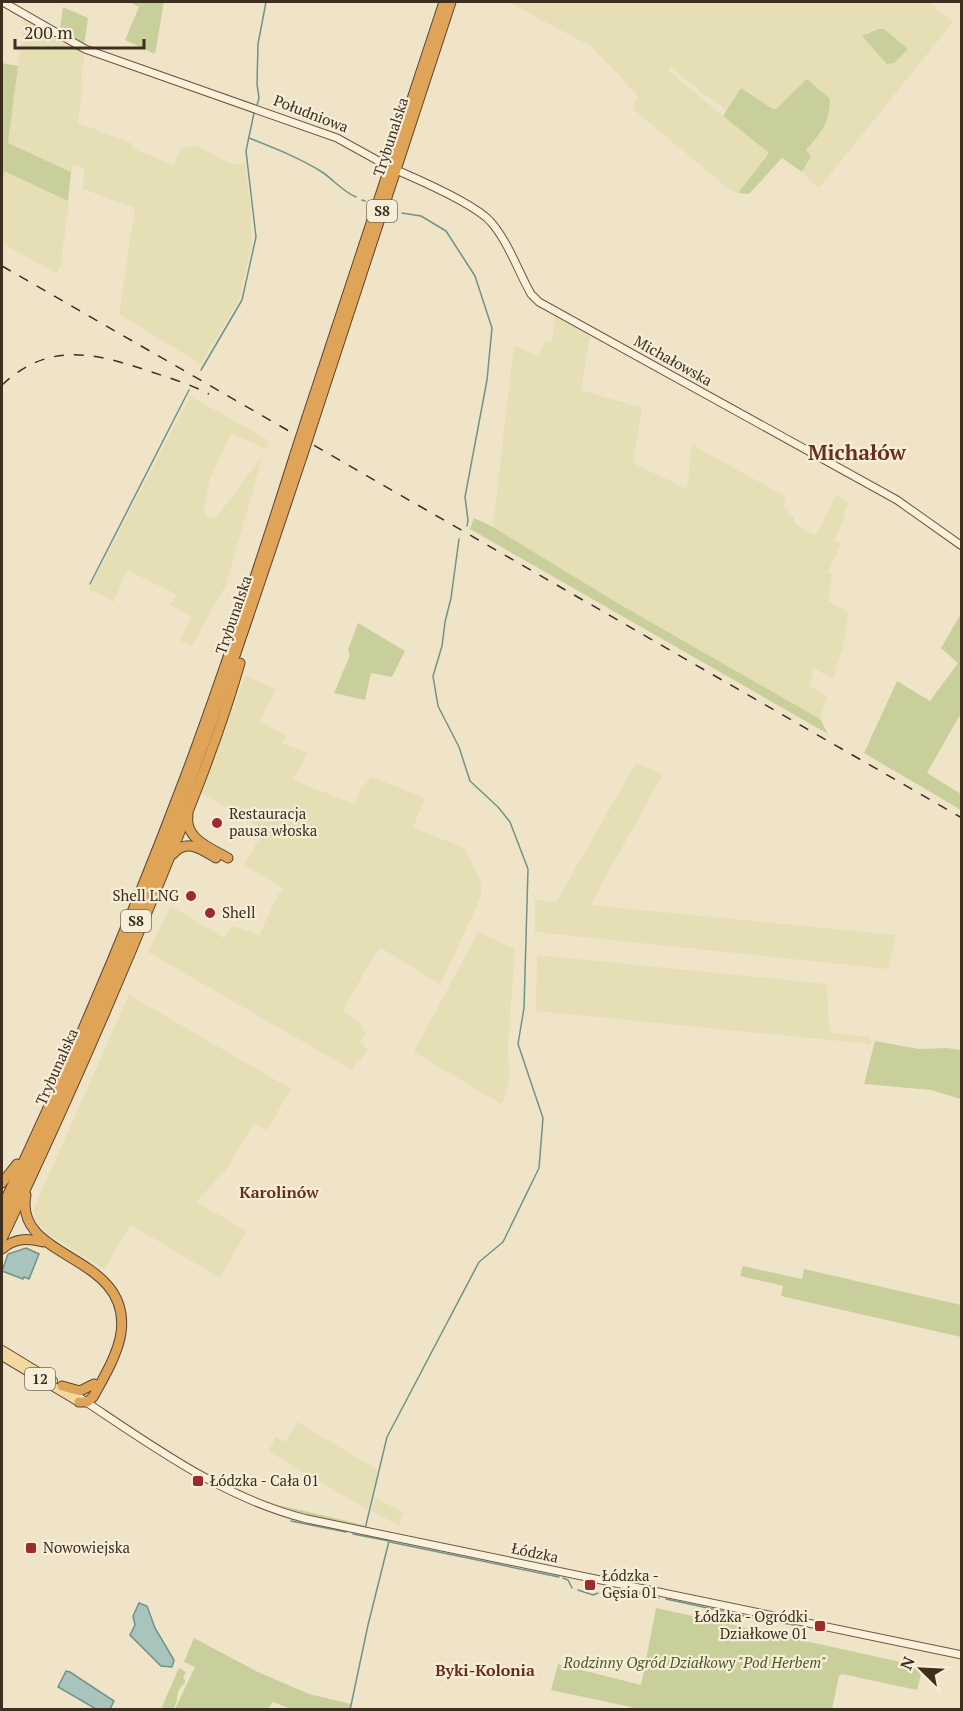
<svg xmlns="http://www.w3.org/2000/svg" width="963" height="1711" viewBox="0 0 963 1711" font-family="'PT Serif',serif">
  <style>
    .farmland { fill: #e6deb5 }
    .green { fill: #c9cf9b }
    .water { fill: #a9c4bc; stroke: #6f938a; stroke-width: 1.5 }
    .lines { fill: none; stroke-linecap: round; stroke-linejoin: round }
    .stream { stroke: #6f938a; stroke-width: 1.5 }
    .secondary-casing { stroke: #6f573f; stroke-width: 9 }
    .primary-casing { stroke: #5b4430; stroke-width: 10 }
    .highway-casing { stroke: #5b4430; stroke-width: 11 }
    .secondary { stroke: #faf1dc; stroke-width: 7 }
    .primary { stroke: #f3d9a0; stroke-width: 8 }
    .highway { stroke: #e0a458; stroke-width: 9 }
    .rail { stroke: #3d2e20; stroke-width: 1.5; stroke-dasharray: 10 10; stroke-linecap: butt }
    .highway-bridge-casing { stroke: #5b4430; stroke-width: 11; stroke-linecap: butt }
    .highway-bridge { stroke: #e0a458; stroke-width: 9 }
    .poi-dot { fill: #9e2a2b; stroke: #f7eed8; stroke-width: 2 }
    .labels { text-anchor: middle; stroke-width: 4.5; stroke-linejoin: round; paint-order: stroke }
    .shield { fill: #f7eed8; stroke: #756857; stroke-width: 1.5 }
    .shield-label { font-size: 14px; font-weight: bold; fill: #3d2e20 }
    .street-label { font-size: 15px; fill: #3d2e20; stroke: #f7eed8 }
    .poi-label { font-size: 15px; fill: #3d2e20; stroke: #f7eed8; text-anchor: start }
    .park-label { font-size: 15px; font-style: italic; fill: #4d5a26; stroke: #f7eed8 }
    .neighbourhood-label { font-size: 16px; font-weight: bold; fill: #6b2e1e; stroke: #f7eed8 }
    .district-label { font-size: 21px; font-weight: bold; fill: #6b2e1e; stroke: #f7eed8 }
  </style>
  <rect width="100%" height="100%" fill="#f0e4c8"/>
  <g class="farmland">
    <path d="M508,2H929L953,22L819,188L802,172L811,156L806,150L822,132L779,107L773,109L741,88L727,110L702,93L670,66L668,71L769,153L738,193L729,189L633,109L638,96L592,47Z"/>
    <path d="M24,20L82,49L84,58L81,81L83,82L78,123L133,144L132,148L171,164L175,163L180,148L197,146L233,165L245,163L250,203L252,243L239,300L201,364L119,314L135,208L83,189L84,168L73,164L71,172L8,143Z"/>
    <path d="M4,170L69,202L61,263L57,274L2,243V188Z"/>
    <path d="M555,316L590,335L581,390L642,408L633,463L687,489L692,445L785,496L784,508L788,510V514L794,517V522L807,532L816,535L836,495L849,502L844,513L845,517L834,540L841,544L828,572L832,575L828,601L845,610L848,615L843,646L833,679L813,668L810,686L827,696L820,719L614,601L493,527L514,345L538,356L545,341L552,343Z"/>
    <path d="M190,396L266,439L269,443L265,449L231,433L210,479L203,511L207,516L216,518L263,455L226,585L192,645L180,641L191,617L169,604L178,595L127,570L114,602L89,589Z"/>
    <path d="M245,676L276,689L260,721L286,736L282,743L307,753L293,780L354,804L360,789L372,777L425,798L413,828L465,848L481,884V894L475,910L440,984L381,948L374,955L343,1011L360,1022L365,1034L360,1042L368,1049L360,1060L358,1059L352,1070L148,952L171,906L224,938L232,926L259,935L278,895L283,889L244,864L264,831L200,792Z"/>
    <path d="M636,763L663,774L590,905L896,935L888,969L535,932V900L556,902Z"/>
    <path d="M478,932L515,950L508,1044L509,1080L504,1098L501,1104L414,1052Z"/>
    <path d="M537,955L827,984L829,1029L832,1033L870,1037L871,1044L536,1011Z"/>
    <path d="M129,995L291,1089L267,1130L253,1124L229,1166L196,1202L247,1231L220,1278L131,1225L104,1269L48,1234L42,1229L35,1219L34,1208Z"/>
    <path d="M297,1422L378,1470L368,1510L268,1451L276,1437L285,1442Z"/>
    <path d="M374,1497L404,1513L399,1526L371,1510Z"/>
  </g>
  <g class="green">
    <path d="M129,2H164L155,54L125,40L139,7Z"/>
    <path d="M63,7L88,18L85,40L83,44L46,25V23L60,31Z"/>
    <path d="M879,29H884L908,49L894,63L887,64L862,36Z"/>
    <path d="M2,63L18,66L8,143L71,172L68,201L4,171L2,188Z"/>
    <path d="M807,79L830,99C829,124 822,132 806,150L811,156L802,172L782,158L749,194L738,193L769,153L723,116L741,88L773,109H776Z"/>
    <path d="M474,518L493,527L614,601L820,719L828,734L470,529Z"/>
    <path d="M961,614V713L927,773L961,794V810L864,753L897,681L930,701L958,663L941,648Z"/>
    <path d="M358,623L405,651L392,677L371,673L365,700L334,693L350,655L348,650Z"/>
    <path d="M875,1041L919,1049L947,1048L961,1050V1099L931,1090L864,1084Z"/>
    <path d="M743,1266L802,1279L804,1269L961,1305V1337L781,1296L783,1286L740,1276Z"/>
    <path d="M196,1467L255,1497L278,1505L364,1525V1528C305,1516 245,1504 196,1467Z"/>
    <path d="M656,1608L923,1667L917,1690L842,1674L839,1676L832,1709L631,1710V1707L551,1690L558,1664L641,1685Z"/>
    <path d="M194,1638L258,1672L309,1694L351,1704L350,1709H290L273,1702L268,1709H175L195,1667L184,1662Z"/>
    <path d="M179,1668L186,1672L183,1678L185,1680V1683C174,1691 180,1700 173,1709H161Z"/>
  </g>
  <g class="water">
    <path d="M26,1248L39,1254L29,1279L24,1277L23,1279L2,1271L8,1254Z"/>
    <path d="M139,1603L147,1606L155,1628L174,1660L172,1667L161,1666L130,1635L135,1625L133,1616Z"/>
    <path d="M66,1671L70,1672L114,1701L110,1709H96L58,1687Z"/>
  </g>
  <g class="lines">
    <g class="stream">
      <path d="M257,105L259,98L257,84L258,44L266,2"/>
      <path d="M249,138C274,148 300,158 322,172C334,180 342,191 356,197"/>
      <path d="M362,200L365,201"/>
      <path d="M393,210L395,211"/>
      <path d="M402,213L421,216L446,231L475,276L492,328L487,380L465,497L468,520L467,526"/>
      <path d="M201,370L242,300L256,237L246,151L254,113"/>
      <path d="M90,584L189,390"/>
      <path d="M291,1521L346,1532"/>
      <path d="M365,1529L387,1437L479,1262L503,1242L539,1168L543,1118L518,1044L524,1008L528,869L510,822L498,807L470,781L459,747L438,706L433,676L442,646L445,622L451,598L459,539"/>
      <path d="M390,1542L559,1577"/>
      <path d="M563,1578L568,1580L572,1588"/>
      <path d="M578,1590L593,1595L598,1593"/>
      <path d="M620,1590L659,1598"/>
      <path d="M666,1599L754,1618"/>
      <path d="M760,1619L794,1625"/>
      <path d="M350,1710L368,1625L389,1541L353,1534"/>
    </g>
    <defs>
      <g id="secondary">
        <path d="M3,2L85,49L337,138L384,164"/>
        <path d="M401,172C424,182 474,204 490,221C508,241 518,271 531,294L539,302L897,500L962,546"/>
        <path d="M68,1390C143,1439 218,1497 307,1519L962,1655"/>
      </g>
      <g id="primary">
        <path d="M2,1350L53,1381"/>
        <path d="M2,1356L79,1402"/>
      </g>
      <g id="highway">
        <path d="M307,417L444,2"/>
        <path d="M314,420L451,2"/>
        <path d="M188,815C184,839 211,848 228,858"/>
        <path d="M173,854C186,838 201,849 216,858"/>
        <path d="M2,1183L17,1164"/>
        <path d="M26,1195C13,1261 132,1253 121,1333C118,1354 103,1379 93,1397L87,1402H79"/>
        <path d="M2,1207C70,1065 131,920 187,772C226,667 261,561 295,454"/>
        <path d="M2,1223C52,1117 101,1011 144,903C203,756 252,606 302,457"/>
        <path d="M2,1239C58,1122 111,1002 160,881C189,810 219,737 240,663"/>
        <path d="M2,1249C15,1238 27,1238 43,1242"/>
        <path d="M62,1386L80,1391L94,1384"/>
      </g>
    </defs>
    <use href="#secondary" class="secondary-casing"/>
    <use href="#primary" class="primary-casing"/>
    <use href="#highway" class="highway-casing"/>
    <use href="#secondary" class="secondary"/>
    <use href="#primary" class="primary"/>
    <use href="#highway" class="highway"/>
    <g class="rail">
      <path d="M2,266L962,818"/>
      <path d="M2,385C49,341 94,353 149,371C169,378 190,384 209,394"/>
    </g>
    <defs>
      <g id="highway-bridge">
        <path d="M295,454L307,417"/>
        <path d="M302,457L314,420"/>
      </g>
    </defs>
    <use href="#highway-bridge" class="highway-bridge-casing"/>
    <use href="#highway-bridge" class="highway-bridge"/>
  </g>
  <g class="poi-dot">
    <circle cx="217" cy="823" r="6"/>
    <circle cx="191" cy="896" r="6"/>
    <circle cx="210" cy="913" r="6"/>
    <rect x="192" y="1475" width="12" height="12" rx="3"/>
    <rect x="25" y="1542" width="12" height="12" rx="3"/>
    <rect x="584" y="1579" width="12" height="12" rx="3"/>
    <rect x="814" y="1620" width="12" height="12" rx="3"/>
  </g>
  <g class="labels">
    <g class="shield">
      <rect x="367" y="200" width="30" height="22" rx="4.5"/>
      <rect x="121" y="910" width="30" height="22" rx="4.5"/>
      <rect x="25" y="1368" width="30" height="22" rx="4.5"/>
    </g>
    <g class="shield-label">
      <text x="382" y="216">S8</text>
      <text x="136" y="926">S8</text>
      <text x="40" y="1384">12</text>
    </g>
    <g class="street-label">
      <text transform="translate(311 114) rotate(21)" y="5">Południowa</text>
      <text transform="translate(391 137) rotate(-72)" y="5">Trybunalska</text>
      <text transform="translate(673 361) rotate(29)" y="5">Michałowska</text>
      <text transform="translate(234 615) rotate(-71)" y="5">Trybunalska</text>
      <text transform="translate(57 1067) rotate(-66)" y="5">Trybunalska</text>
      <text transform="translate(535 1553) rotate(12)" y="5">Łódzka</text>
    </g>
    <g class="poi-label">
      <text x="229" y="819">Restauracja<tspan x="229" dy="17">pausa włoska</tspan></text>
      <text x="179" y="901" text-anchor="end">Shell LNG</text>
      <text x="222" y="918">Shell</text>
      <text x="210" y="1486">Łódzka - Cała 01</text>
      <text x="43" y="1553">Nowowiejska</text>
      <text x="602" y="1581">Łódzka -<tspan x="602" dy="17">Gęsia 01</tspan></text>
      <text x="808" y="1622" text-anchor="end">Łódzka - Ogródki<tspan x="808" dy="17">Działkowe 01</tspan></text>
    </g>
    <g class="park-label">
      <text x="695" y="1668">Rodzinny Ogród Działkowy "Pod Herbem"</text>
    </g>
    <g class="neighbourhood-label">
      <text x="279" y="1198">Karolinów</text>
      <text x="485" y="1676">Byki-Kolonia</text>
    </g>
    <g class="district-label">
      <text x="857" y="460">Michałów</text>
    </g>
  </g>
  <rect width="963" height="1711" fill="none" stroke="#3d2e20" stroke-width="6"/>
  <g transform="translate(921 1669) rotate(294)" stroke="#f7eed8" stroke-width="4.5" paint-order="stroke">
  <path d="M0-4.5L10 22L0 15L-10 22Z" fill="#3d2e20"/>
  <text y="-9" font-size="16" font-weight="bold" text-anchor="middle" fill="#3d2e20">N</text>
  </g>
  <path d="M15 39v9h129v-9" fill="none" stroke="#3d2e20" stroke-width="3"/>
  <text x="24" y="39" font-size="18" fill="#3d2e20" stroke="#f7eed8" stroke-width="4.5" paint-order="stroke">200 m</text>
</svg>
